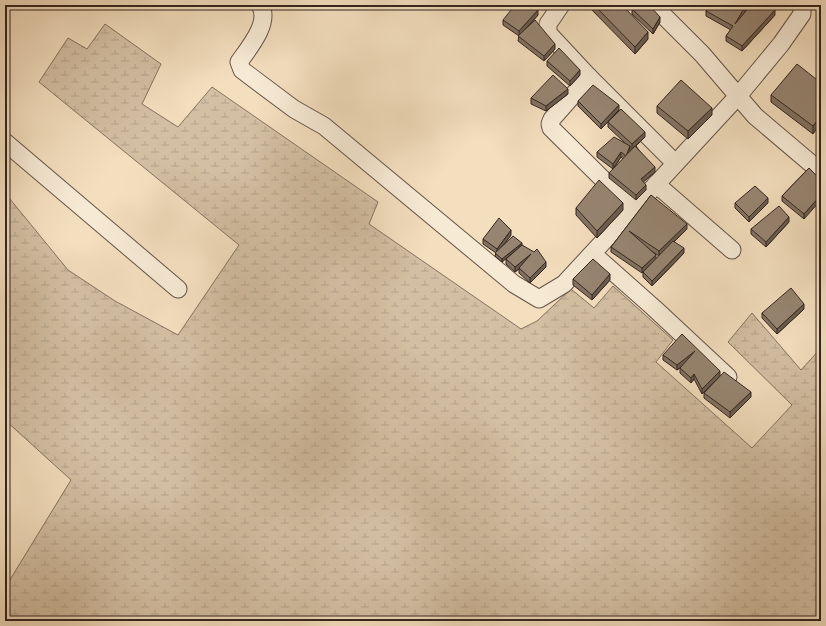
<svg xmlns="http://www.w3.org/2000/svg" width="826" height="626" viewBox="0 0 826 626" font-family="'IM FELL English',serif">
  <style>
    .wetland { fill: url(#wetland-marsh); stroke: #847261 }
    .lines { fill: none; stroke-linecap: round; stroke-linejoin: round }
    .street-casing { stroke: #645347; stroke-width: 19 }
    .street { stroke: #f7ead5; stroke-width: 17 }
    .wall { fill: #827262; stroke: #34251f; fill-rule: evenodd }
    .shaded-wall { fill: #6a5d50; stroke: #34251f }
    .building { fill: #978572; stroke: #34251f }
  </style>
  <defs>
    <pattern id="wetland-marsh" width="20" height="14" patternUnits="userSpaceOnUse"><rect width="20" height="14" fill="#d3bfa3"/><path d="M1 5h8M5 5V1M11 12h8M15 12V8" fill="none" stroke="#b6a48c"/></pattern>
  </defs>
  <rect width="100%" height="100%" fill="#f3debe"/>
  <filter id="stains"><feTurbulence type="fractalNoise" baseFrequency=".005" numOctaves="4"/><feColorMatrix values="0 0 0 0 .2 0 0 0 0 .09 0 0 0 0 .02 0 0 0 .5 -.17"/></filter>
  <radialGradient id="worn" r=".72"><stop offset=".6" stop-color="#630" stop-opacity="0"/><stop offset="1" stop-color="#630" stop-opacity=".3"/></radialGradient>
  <path class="wetland" d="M105,24L161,64L142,104L178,127L212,87L378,202L369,224L521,329L537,321L571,289L594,308L613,286L673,340L656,362L752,448L792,405L728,342L752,313L801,370L821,348V621H5V588L71,480L5,420V193L68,270L115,301L178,335L239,245L39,82L68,38L87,49Z"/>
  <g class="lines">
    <defs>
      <g id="street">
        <path d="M260,5C271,22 249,48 239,62L242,70L294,109L324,126L514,284L539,299L564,284L738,96L781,44L802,14V5"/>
        <path d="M561,5L548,24V33L589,77L675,163"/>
        <path d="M653,5L702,54L755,116L821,172"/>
        <path d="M589,77L552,119L550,124L551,128L633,209"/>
        <path d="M5,142L178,289"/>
        <path d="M656,184L732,250"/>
        <path d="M593,254L654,308L728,377"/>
      </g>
    </defs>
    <use href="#street" class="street-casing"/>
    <use href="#street" class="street"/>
  </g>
  <g class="wall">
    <path d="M546,5H554L550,8Z"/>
    <path d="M590,5H628L624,8L648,39L635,54L590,8Z"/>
    <path d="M749,5L744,13L775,15L742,51L726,41V36L731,30L706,16V11Z"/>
    <path d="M632,9L660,22L653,34L632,14Z"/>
    <path d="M538,15L523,32L555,49L544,61L518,41L519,36L503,25V20Z"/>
    <path d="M547,61L580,75L570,86L547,66Z"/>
    <path d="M821,83L813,134L771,102V95Z"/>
    <path d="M568,94L546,111L531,104V98Z"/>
    <path d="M578,101L619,110L601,129L578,106Z"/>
    <path d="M657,106L712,115L688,139L657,113Z"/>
    <path d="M608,122L645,137L636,146L655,172L643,182L646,190L636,200L609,178V173L613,169L597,157V152L625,143L608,127ZM621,157L623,159L613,169Z"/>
    <path d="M809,168L804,219L782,201V196Z"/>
    <path d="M651,195L687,229L674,242L684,253L652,286L643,277V272L650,265L642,273L611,252V247ZM650,250L659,256L656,259Z"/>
    <path d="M735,203H768L749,222L735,208Z"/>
    <path d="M576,208L623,210L597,238L576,215Z"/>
    <path d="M789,222L766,247L751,234V229Z"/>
    <path d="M511,235L503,245H522L546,267L530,283L519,273V269L515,272L506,264V259L512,253L502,262L495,256L496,253L483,244V239Z"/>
    <path d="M573,279L610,280L592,300L573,285Z"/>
    <path d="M804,309L777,334L762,318V313Z"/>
    <path d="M663,355L720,376L702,394L694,379L691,383L680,373V368L677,370L663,360Z"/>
    <path d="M704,393L751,397L730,418L704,398Z"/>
  </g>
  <g class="shaded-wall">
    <path d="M550,5H554L550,8Z"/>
    <path d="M746,5H749L735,29V24Z"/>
    <path d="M538,10V15L519,36V31Z"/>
    <path d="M775,10V15L742,51V46Z"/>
    <path d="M660,17V22L653,34V29Z"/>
    <path d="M648,32V39L635,54V47Z"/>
    <path d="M555,44V49L544,61V56Z"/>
    <path d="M580,70V75L570,86V81Z"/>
    <path d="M568,89V94L546,111V106Z"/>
    <path d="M619,105V110L601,129V124Z"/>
    <path d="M712,108V115L688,139V131Z"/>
    <path d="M821,116V123L813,134V126Z"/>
    <path d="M645,132V137L632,149V144Z"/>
    <path d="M630,146V151L626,161V156Z"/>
    <path d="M621,152V157L613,169V164Z"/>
    <path d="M655,167V172L641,184V179Z"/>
    <path d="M646,185V190L636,200V195Z"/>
    <path d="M821,195V200L804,219V214Z"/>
    <path d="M768,198V203L749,222V217Z"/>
    <path d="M623,203V210L597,238V231Z"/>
    <path d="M789,217V222L766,247V242Z"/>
    <path d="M687,224V229L659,256V251Z"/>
    <path d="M511,230V235L497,254V249Z"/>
    <path d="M522,243V245L502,262V259Z"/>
    <path d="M684,248V253L652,286V281Z"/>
    <path d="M531,254V259L515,272V267Z"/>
    <path d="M656,255V260L642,273V268Z"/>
    <path d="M546,262V267L530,283V278Z"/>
    <path d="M610,274V280L592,300V295Z"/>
    <path d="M804,304V309L777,334V329Z"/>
    <path d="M695,351V356L677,370V365Z"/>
    <path d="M720,371V376L702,394V389Z"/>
    <path d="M694,374V379L691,383V378Z"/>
    <path d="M751,392V397L730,418V412Z"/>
  </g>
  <g class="building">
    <path d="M515,5H534L538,10L519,31L503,20Z"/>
    <path d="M594,5H622L648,32L635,47Z"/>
    <path d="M634,5H649L660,17L653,29L632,9Z"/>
    <path d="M710,5H746L735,24L751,5H770L775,10L742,46L726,36L733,26L706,11Z"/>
    <path d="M535,20L555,44L544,56L518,36Z"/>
    <path d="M559,48L580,70L570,81L547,61Z"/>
    <path d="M797,64L821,83V116L813,126L771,95Z"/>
    <path d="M553,75L568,89L546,106L531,98Z"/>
    <path d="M681,80L712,108L688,131L657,106Z"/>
    <path d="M593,85L619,105L601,124L578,101Z"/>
    <path d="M621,109L645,132L632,144L608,122Z"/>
    <path d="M614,137L630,146L626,156L621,152L613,164L597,152Z"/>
    <path d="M635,146L655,167L641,179L646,185L636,195L609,173Z"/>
    <path d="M809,168L821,180V195L804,214L782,196Z"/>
    <path d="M599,180L623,203L597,231L576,208Z"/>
    <path d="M755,186L768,198L749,217L735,203Z"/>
    <path d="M651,195L687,224L659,251L629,231L656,255L642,268L611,247Z"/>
    <path d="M779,206L789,217L766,242L751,229Z"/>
    <path d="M499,218L511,230L497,249L483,239Z"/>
    <path d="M513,236L522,243L502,259L495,253Z"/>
    <path d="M673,241L684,248L652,281L643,272Z"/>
    <path d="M522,245L534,252L537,249L546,262L530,278L519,268L531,254L515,267L506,259Z"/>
    <path d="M593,259L610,274L592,295L573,279Z"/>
    <path d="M791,288L804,304L777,329L762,313Z"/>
    <path d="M682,334L720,371L702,389L694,374L691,378L680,368L695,351L677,365L663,355Z"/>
    <path d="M724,372L751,392L730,412L704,393Z"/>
  </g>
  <rect width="826" height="626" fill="none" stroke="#f3debe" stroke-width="20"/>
  <rect x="6" y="6" width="814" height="614" fill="none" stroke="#34251f" stroke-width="2"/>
  <rect x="10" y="10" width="806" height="606" fill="none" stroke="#34251f"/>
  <rect width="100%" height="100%" filter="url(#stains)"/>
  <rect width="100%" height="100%" fill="url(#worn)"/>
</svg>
